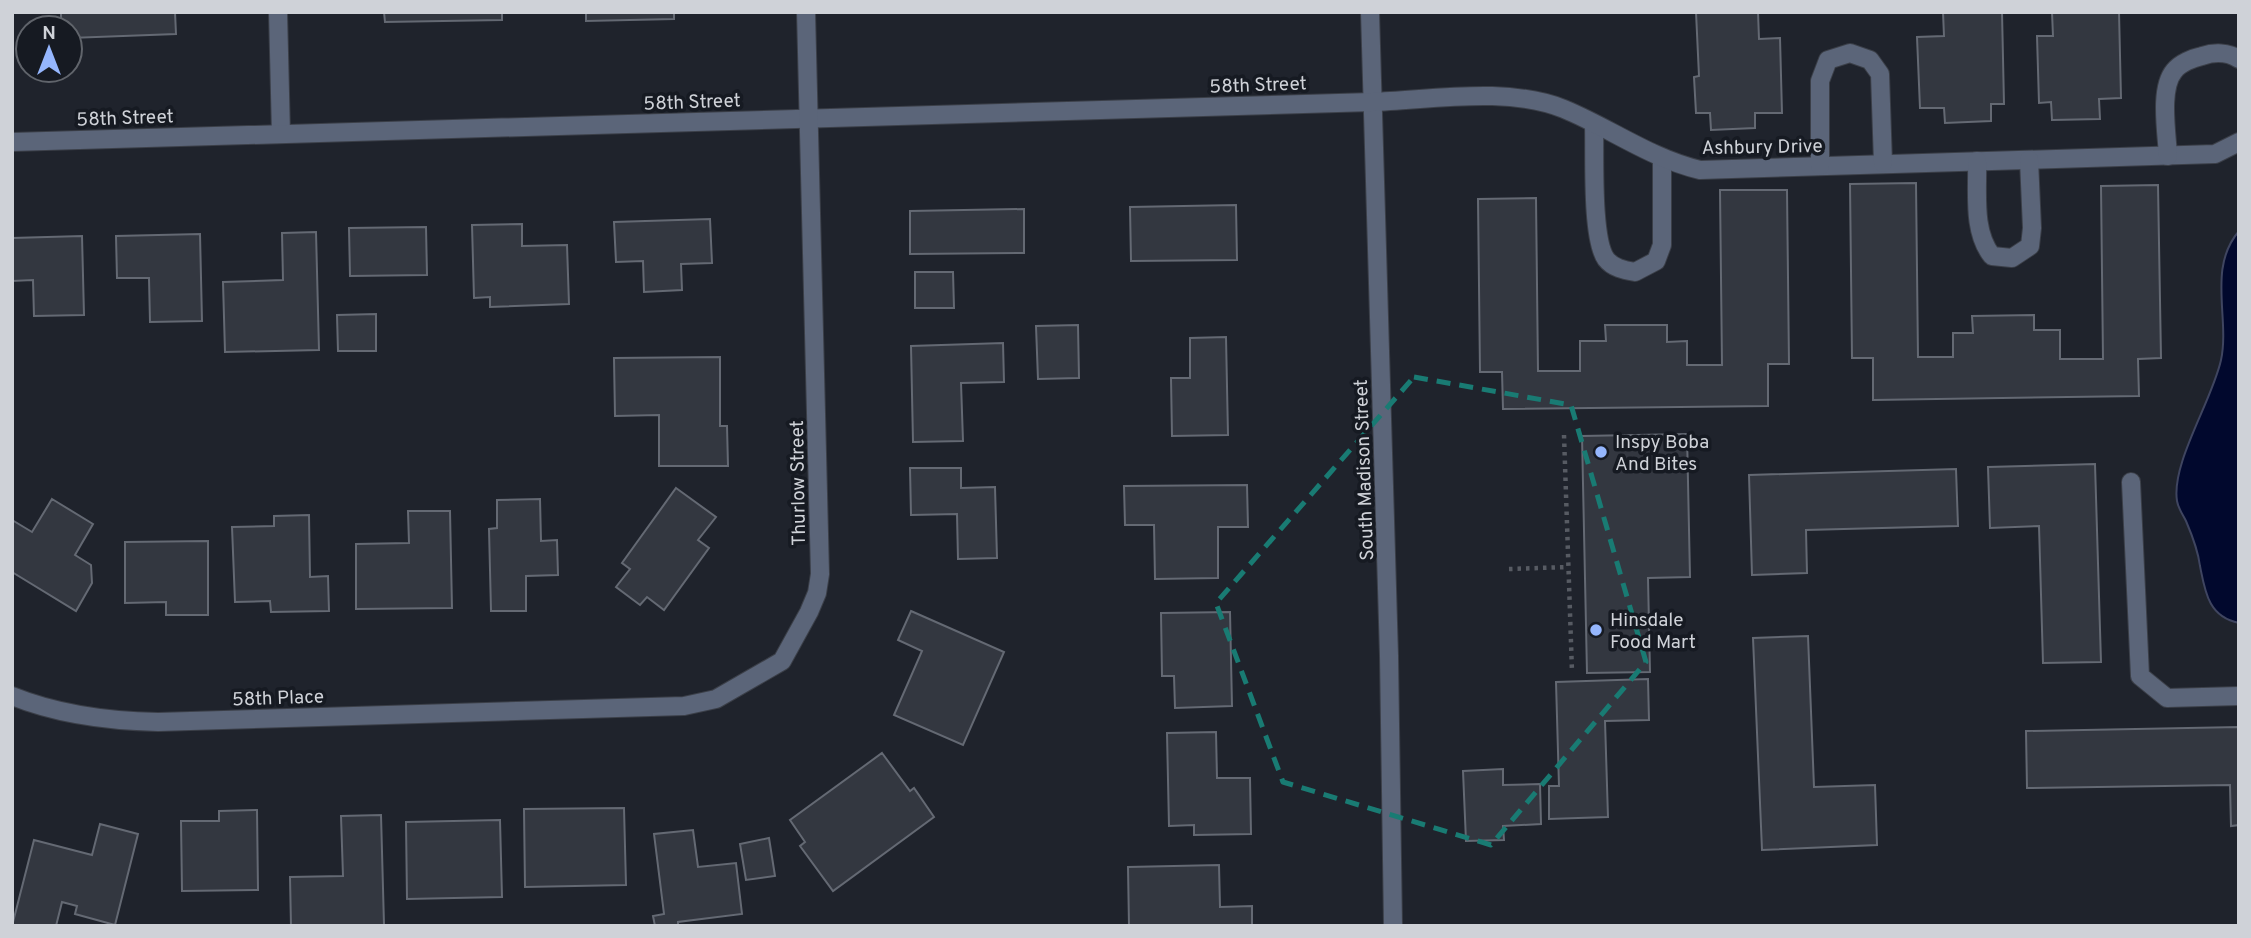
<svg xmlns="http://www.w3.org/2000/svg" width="2251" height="938" viewBox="0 0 2251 938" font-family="Overpass,sans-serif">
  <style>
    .water { fill: #01082d; stroke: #3f4560; stroke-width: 2 }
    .building { fill: #333740; stroke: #646973; stroke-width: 2 }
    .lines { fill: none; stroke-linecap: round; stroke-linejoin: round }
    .minor-casing { stroke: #3b3f48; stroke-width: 20 }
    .path { stroke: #575b63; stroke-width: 4.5; stroke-dasharray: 3.5 5; stroke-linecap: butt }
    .minor { stroke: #5b6579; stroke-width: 18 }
    .marked { fill: none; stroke: #197b73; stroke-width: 5; stroke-dasharray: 14 9; stroke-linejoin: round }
    .poi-dot { fill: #95b6fd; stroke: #161a22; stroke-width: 2.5 }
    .labels { text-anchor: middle; stroke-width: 7; stroke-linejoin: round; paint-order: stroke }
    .street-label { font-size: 19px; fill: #cfd2d8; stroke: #161a22 }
    .poi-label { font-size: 19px; fill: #cfd2d8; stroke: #161a22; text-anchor: start }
  </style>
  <rect width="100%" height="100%" fill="#1f232c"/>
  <path class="water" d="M2239,231V623C2208,617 2205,591 2200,566C2198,550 2192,535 2186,521C2183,515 2178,508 2177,501C2171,463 2212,401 2221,360C2230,318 2207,268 2239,231Z"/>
  <g class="building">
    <path d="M61,12H175L176,34L70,38V28H61Z"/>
    <path d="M384,12H502V20L385,22Z"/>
    <path d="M586,12H674V19L586,21Z"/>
    <path d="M1696,12H1758L1759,39L1780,38L1782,113H1755V128L1711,130L1710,113H1696L1694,77L1699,76Z"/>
    <path d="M1943,12H2002L2004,104H1991V121L1945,123L1944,108H1920L1917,37L1944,36Z"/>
    <path d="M2052,12H2119L2121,98L2099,99L2100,119L2052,120L2051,102L2039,103L2037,36H2053Z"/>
    <path d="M1916,183L1918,357H1953V333H1973L1972,316L2034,315V330H2060V359H2103L2101,186L2158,185L2161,358L2138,359L2139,396L1873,400V358H1852L1850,184Z"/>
    <path d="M1720,190H1787L1789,364H1768V406L1503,409L1502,372H1480L1478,199L1536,198L1538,371H1580V341H1606L1605,325H1667V342L1687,341V365H1722Z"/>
    <path d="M1236,205L1237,260L1131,261L1130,207Z"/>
    <path d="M1024,209V253L910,254V211Z"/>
    <path d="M710,219L712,263L681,264L682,290L644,292L643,261L616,262L614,222Z"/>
    <path d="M522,224V246L567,245L569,304L490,307V297L474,298L472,225Z"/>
    <path d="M426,227L427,275L350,276L349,228Z"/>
    <path d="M316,232L319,350L225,352L223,282L283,280L282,233Z"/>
    <path d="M200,234L202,321L150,322L149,278H117L116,236Z"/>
    <path d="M82,236L84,315L34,316L33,280L12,281V238Z"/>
    <path d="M915,272H953L954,308H915Z"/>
    <path d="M376,314V351H338L337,315Z"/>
    <path d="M1078,325L1079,378L1038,379L1036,326Z"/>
    <path d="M1226,337L1228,435L1172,436L1171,378H1190V338Z"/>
    <path d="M1003,343L1004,382L961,383L963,441L913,442L911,346Z"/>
    <path d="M720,357V426H727L728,466H659V415L615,416L614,358Z"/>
    <path d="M1687,434L1690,577L1648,578L1650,672L1587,673L1582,436Z"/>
    <path d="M2095,464L2101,662L2043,663L2039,526L1990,528L1988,467Z"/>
    <path d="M910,468H961V488L995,487L997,558L958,559L957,514L911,515Z"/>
    <path d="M1956,469L1958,526L1806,530L1807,573L1752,575L1749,475Z"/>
    <path d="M1247,485L1248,527H1218V578L1155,579L1154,525H1125L1124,486Z"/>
    <path d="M676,488L716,517L698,540L709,548L664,610L647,597L640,605L616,587L630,569L622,563Z"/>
    <path d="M52,499L93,524L75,555L91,565L92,583L76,611L12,572V520L32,532Z"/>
    <path d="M540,499L541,541L557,540L558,575L526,576V611H491L489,529L497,528V500Z"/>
    <path d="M408,511H450L452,608L356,609V544L409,543Z"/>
    <path d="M309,515L310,577L328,576L329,611L271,612L270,601L235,602L232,527L274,526V516Z"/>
    <path d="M208,541V615H166V602L125,603V542Z"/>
    <path d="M911,611L1004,652L963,745L894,715L922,651L898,640Z"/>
    <path d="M1230,612L1232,706L1175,708L1174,676H1162L1161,613Z"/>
    <path d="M1808,636L1814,787L1875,785L1877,845L1762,850L1753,638Z"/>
    <path d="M1648,679L1649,720L1605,721L1608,817L1549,819V786H1559L1556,682Z"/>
    <path d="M2239,727V825L2231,826L2230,785L2027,788L2026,731Z"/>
    <path d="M1216,732L1217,778H1250L1251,834L1194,835V825L1169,826L1167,733Z"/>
    <path d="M882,753L910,791L914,788L934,817L833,891L800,846L805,842L790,820Z"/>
    <path d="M1503,769V785L1540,784L1541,824L1503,826L1504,840L1466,841L1463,771Z"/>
    <path d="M624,808L626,885L525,887L524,809Z"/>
    <path d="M257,810L258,890L182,891L181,821H219V811Z"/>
    <path d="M381,815L384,925L291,926L290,877L343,876L341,816Z"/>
    <path d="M500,820L502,897L407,899L406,822Z"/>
    <path d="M100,824L138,834L115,925L75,914L77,906L62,902L56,926H12L34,840L92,855Z"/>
    <path d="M693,830L698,867L736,863L742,914L678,922V926H655L653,916L664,914L654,834Z"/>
    <path d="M769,838L775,876L746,880L740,844Z"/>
    <path d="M1219,865L1220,907L1252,906V926H1129L1128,867Z"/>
  </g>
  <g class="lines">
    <defs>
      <g id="minor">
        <path d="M278,12L281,134"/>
        <path d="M1370,12L1389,656L1393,926"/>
        <path d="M1594,125C1595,153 1591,238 1606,259C1613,268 1624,270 1635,272L1656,261L1662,245V159"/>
        <path d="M12,142L1372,102C1432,100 1507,86 1564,109C1610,128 1650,158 1700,170L2215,154L2239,142"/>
        <path d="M2168,156C2167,134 2159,89 2174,71C2180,63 2193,58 2202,56C2214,52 2228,52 2239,59"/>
        <path d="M1977,161C1978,192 1972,231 1992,256L2012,258L2030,246L2032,228L2029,160"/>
        <path d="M1820,166V81L1828,60L1850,53L1870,60L1880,74L1883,163"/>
        <path d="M2131,482L2140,676L2167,698L2239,696"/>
        <path d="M12,696C59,715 108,721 158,722L684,706L716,699L782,661L809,612L817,593L820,574L806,12"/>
      </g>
    </defs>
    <use href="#minor" class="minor-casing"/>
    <g class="path">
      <path d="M1564,435L1572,672"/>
      <path d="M1509,569L1568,567"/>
    </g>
    <use href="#minor" class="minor"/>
  </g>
  <path class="marked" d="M1414,377L1571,405L1646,662L1491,845L1283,782L1216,603Z"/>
  <g class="poi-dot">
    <circle cx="1601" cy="452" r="7"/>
    <circle cx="1596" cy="630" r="7"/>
  </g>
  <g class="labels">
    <g class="street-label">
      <text transform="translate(1258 84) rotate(-2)" y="7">58th Street</text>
      <text transform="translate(692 101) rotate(-2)" y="7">58th Street</text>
      <text transform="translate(125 117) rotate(-2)" y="7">58th Street</text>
      <text transform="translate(1762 146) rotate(-1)" y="7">Ashbury Drive</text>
      <text transform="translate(1363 470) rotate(-92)" y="7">South Madison Street</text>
      <text transform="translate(797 483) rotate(-91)" y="7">Thurlow Street</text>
      <text transform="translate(278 697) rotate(-2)" y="7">58th Place</text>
    </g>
    <g class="poi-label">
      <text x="1615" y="448">Inspy Boba<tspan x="1615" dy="22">And Bites</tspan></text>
      <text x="1610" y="626">Hinsdale<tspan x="1610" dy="22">Food Mart</tspan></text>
    </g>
  </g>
  <rect width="2251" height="938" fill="none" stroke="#cfd2d8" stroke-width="28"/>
  <g transform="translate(49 49)"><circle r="33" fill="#161a22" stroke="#60646b" stroke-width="2"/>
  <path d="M0-5L12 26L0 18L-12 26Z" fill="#95b6fd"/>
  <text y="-10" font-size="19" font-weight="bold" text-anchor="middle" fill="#cfd2d8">N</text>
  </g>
</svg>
